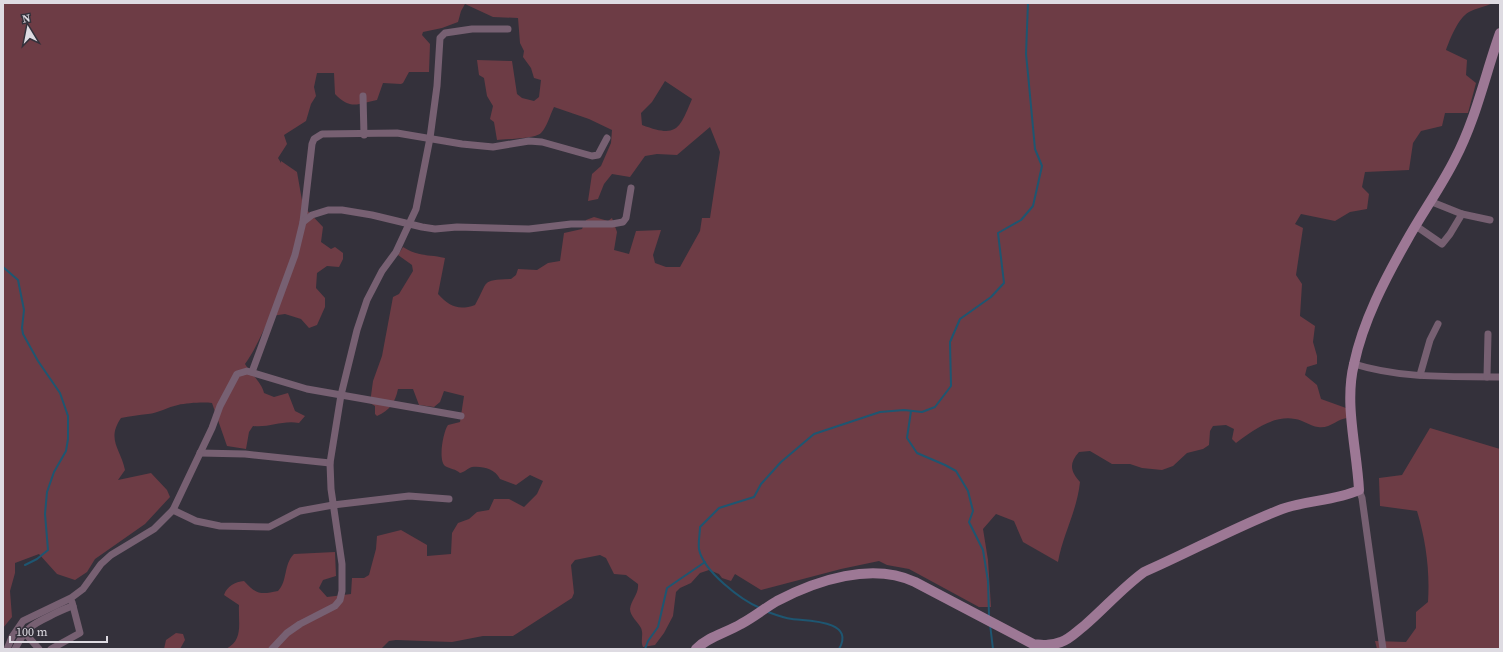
<svg xmlns="http://www.w3.org/2000/svg" width="1503" height="652" viewBox="0 0 1503 652" font-family="'Source Serif 4',serif">
  <style>
    .green { fill: #6d3c45; fill-rule: evenodd }
    .lines { fill: none; stroke-linecap: round; stroke-linejoin: round }
    .stream { stroke: #1e5671; stroke-width: 2 }
    .street { stroke: #776072; stroke-width: 7 }
    .secondary { stroke: #9d7895; stroke-width: 10 }
  </style>
  <rect width="100%" height="100%" fill="#34313b"/>
  <g class="green">
    <path d="M3,3H1493C1485,7 1476,8 1469,12C1458,18 1450,39 1446,50L1467,60L1466,75L1476,83L1468,113H1445L1442,126L1421,131L1413,143L1409,170L1365,172L1362,187L1369,194L1367,209L1350,212L1335,221L1301,214L1295,224L1303,228L1296,275L1302,284L1300,316L1315,326L1313,342L1317,356V364L1307,367L1305,375L1317,385L1321,399L1346,408L1347,418C1337,419 1330,429 1318,427C1310,426 1303,420 1295,419C1273,415 1252,431 1236,443L1232,439L1234,429L1226,425L1213,426L1210,431L1209,445L1203,449L1187,453L1173,466L1162,470L1142,468L1130,464H1112L1090,451L1079,452C1069,463 1070,471 1080,482C1077,511 1063,534 1058,562L1023,542L1014,521L996,514L983,529L988,560L991,607H979L909,569L887,565L879,561L841,569L761,590L735,574L731,581L722,578L719,574L709,570L700,573L691,583L680,588L676,592L673,616L664,633L655,645L643,647C640,640 644,635 641,628C638,622 630,616 630,609C631,600 639,594 638,584L626,575L614,574L606,558L600,555L575,560L571,565L574,593L572,598L513,636H483L452,642L396,640L389,641L381,649H226C244,640 238,623 239,605L224,595C227,586 235,582 244,581C256,594 260,595 278,591C288,581 283,565 294,554L335,552L336,576L323,580L319,588L327,597L351,594L352,578H364L369,575L376,549L377,536L401,530L427,545V556L451,554L452,533L458,523L469,519L477,512L489,510L494,499H509L524,507L537,494L543,481L530,475L516,485L500,479C495,469 483,466 472,467C468,468 465,472 460,473C456,469 450,469 445,466C438,460 443,432 448,425L460,422L464,396L444,391L440,402L434,407L419,405L413,389H398C395,403 390,410 377,416L375,414V406L370,403L373,381L382,356L393,297L399,294L413,271L412,265L398,255L403,247C419,257 427,254 445,258L438,294C449,306 458,311 475,305C489,281 480,280 511,279L516,275L518,269L537,270L548,263L560,261L564,233L582,229L586,220L594,217L608,221L612,218L617,232L614,250L629,254L636,231L661,230L653,255L655,263L666,267H680L700,231L702,218H710L720,152L710,127L677,155L657,154L645,156L630,177L612,174L604,184L598,199L588,201L592,174L601,166L611,143L612,130L589,119L554,107C550,115 547,127 541,133C535,139 505,139 497,140L494,122L490,119L493,106L487,96L484,78L479,75L477,60L512,61L517,94L522,98L534,101L539,97L541,80L534,78L531,68L523,57L524,51L520,43L518,18L493,17L465,4L461,11L458,22L442,28L423,32L422,35L430,44L429,72H409L403,83L401,84L383,83L377,100C358,104 350,110 335,94L334,73H317L314,87L316,96L311,104L306,121L284,135L287,144L278,158L281,163V161L297,172L303,206L323,227L321,242L331,249L335,247L343,253V259L339,267L327,266L317,273L316,288L325,298V307L317,325L309,328L301,319L285,314L271,316C262,332 256,349 245,364C251,374 262,383 264,393L274,397L288,393L295,411L305,416L299,423C282,420 269,428 253,426L249,432L246,449L227,446L212,403C203,402 187,403 178,405C168,407 158,413 148,414C139,415 130,416 121,418C106,440 121,449 125,470L118,480L151,473L167,490L170,497L145,524L95,559L87,572L75,580L57,574L39,554L15,563V573L10,591L12,617L3,628ZM665,81L692,99C679,130 677,138 642,125L641,113L652,102Z"/>
    <path d="M1430,428L1500,449V649H1377L1375,641L1406,642L1416,628V612L1428,602C1430,571 1426,541 1417,511L1380,506L1379,478L1402,475Z"/>
    <path d="M176,633L183,634L185,640L180,649H164L166,640Z"/>
  </g>
  <g class="lines">
    <g class="stream">
      <path d="M3,267L18,280L24,310L22,328L23,334L38,361L60,393L68,416V439L66,451L54,472L47,492L45,514L48,550L37,559L25,565"/>
      <path d="M911,411L907,438L917,453L945,465L956,471L968,491L973,511L969,522L983,550L988,581L989,616"/>
      <path d="M760,608C741,600 703,571 699,549C698,542 700,534 700,527L719,508L754,497L761,484L781,462L814,434L880,412L904,410L922,412L935,407L951,386L950,342L960,319L991,297L1004,283L998,233L1021,220L1033,206L1042,166L1035,149L1028,74L1026,54L1028,3"/>
      <path d="M768,612C776,615 784,618 792,619C807,621 856,620 839,649"/>
      <path d="M990,624L993,649"/>
      <path d="M645,649L648,641L658,627L667,588L705,562"/>
    </g>
    <g class="street">
      <path d="M363,96L364,135"/>
      <path d="M1462,214L1490,220"/>
      <path d="M303,222L312,144L314,139L322,134L397,133L462,144L493,147L529,141L542,142L592,156L598,155L607,138"/>
      <path d="M1416,226L1442,244L1450,234L1462,214L1432,202"/>
      <path d="M1354,364C1403,379 1449,376 1500,377"/>
      <path d="M252,372L295,255L303,222L312,215L328,210H342L372,215L422,227L435,229L457,227L529,229L571,224H612L623,222L626,218L631,188"/>
      <path d="M1420,375L1430,340L1438,324"/>
      <path d="M1487,377L1488,334"/>
      <path d="M200,453L245,454L330,463"/>
      <path d="M1359,490L1362,498L1383,649"/>
      <path d="M173,510L196,521L220,526L269,527L300,511L333,505L409,496L449,499"/>
      <path d="M24,632L39,649"/>
      <path d="M7,649L12,637L23,621L71,598L83,589L101,564L111,555L154,529L173,510L212,428L220,406L237,374L247,371L307,389L461,416"/>
      <path d="M15,649C25,629 31,625 50,616C58,612 65,608 73,606"/>
      <path d="M51,649L80,633L72,602"/>
      <path d="M272,649L287,633L300,624L335,606L340,600L342,591V564L331,489L330,463L341,395L357,330L367,300L382,271L396,252L416,209L430,138L437,86L440,38L445,33L472,29H508"/>
    </g>
    <path class="secondary" d="M696,649C709,636 726,633 741,624C754,617 765,608 777,601C817,580 872,562 915,582L1033,644C1043,645 1051,646 1061,642C1070,639 1076,632 1084,626C1104,609 1122,588 1144,572C1190,552 1235,527 1282,509C1307,500 1335,501 1359,490C1357,449 1344,404 1354,364C1363,321 1385,279 1406,242C1422,213 1441,187 1455,159C1476,119 1485,75 1500,33"/>
  </g>
  <rect width="1503" height="652" fill="none" stroke="#dedbe2" stroke-width="8"/>
  <g transform="translate(28 28) rotate(350)" stroke="#34313b" stroke-width="3" paint-order="stroke">
  <path d="M0-3L7 15L0 10L-7 15Z" fill="#dedbe2"/>
  <text y="-6" font-size="11" font-weight="bold" text-anchor="middle" fill="#dedbe2">N</text>
  </g>
  <path d="M10 636v6h97v-6" fill="none" stroke="#dedbe2" stroke-width="2"/>
  <text x="16" y="636" font-size="12" fill="#dedbe2" stroke="#34313b" stroke-width="3" paint-order="stroke">100 m</text>
</svg>
